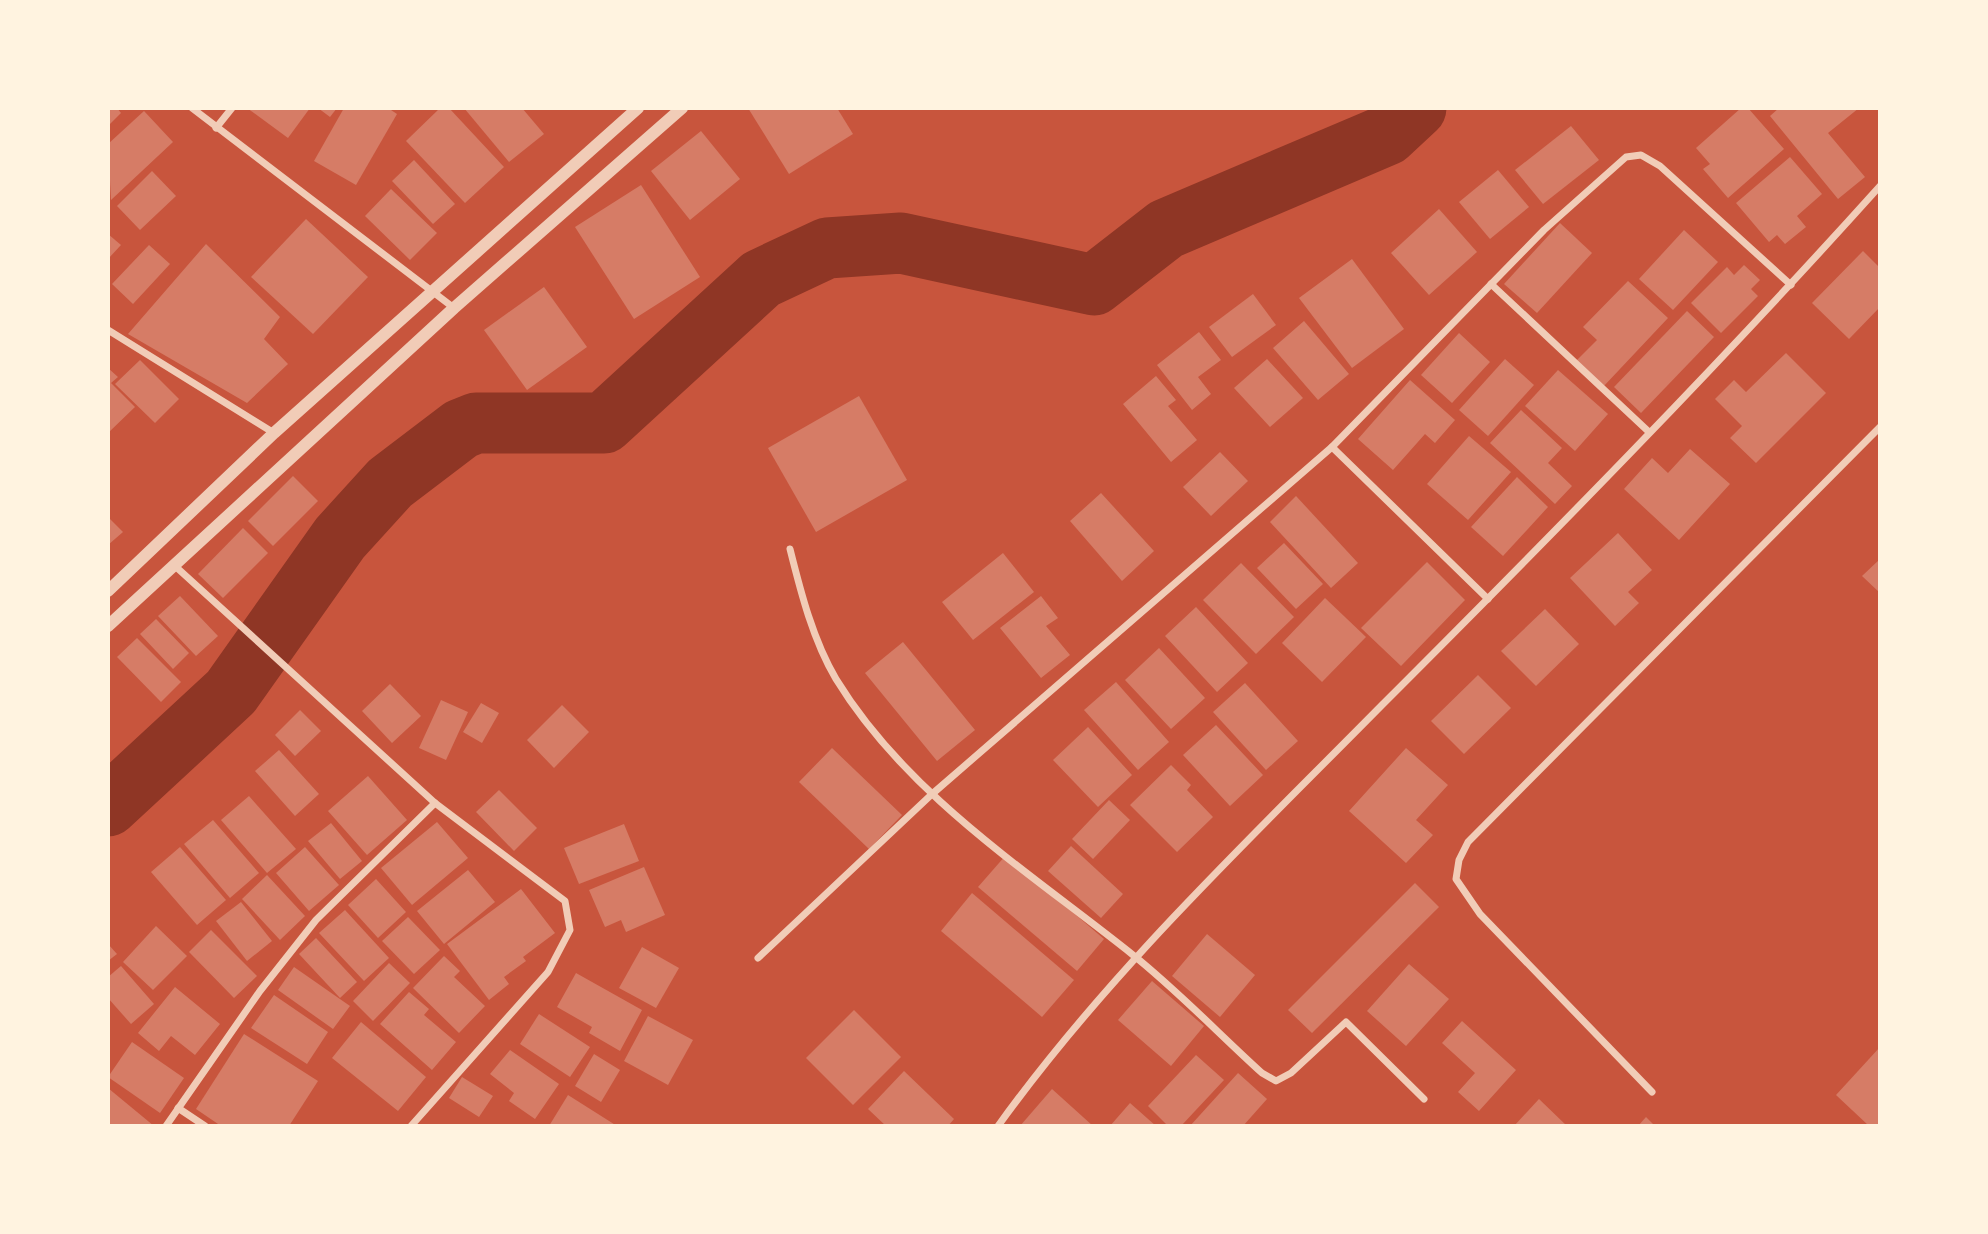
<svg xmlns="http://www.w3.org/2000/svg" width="1988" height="1234" viewBox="0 0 1988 1234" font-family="Jost,sans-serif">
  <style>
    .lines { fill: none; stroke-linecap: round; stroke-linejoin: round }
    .river { stroke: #8f3625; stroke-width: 61 }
    .building { fill: #d67c66 }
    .minor { stroke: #f1ccb7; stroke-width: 7 }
    .tertiary { stroke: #f1ccb7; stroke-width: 12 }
  </style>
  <rect width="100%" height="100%" fill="#c8553d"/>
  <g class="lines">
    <path class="river" d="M108,806L231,692L340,538L390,483L461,429L476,423H604L761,279L827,248L901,243L1094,285L1166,229L1387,135L1416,108"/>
  </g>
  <g class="building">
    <path d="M108,108H117L121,113L108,126Z"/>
    <path d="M247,108H310L288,138Z"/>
    <path d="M318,108H337L330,117Z"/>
    <path d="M344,108H388L397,114L356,185L314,161Z"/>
    <path d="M440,108H449L504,167L465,203L406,141Z"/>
    <path d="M464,108H522L544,134L509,162Z"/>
    <path d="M748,108H837L853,134L789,174Z"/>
    <path d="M1741,108H1748L1784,149L1728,198L1703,169L1710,164L1696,148Z"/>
    <path d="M1779,108H1859L1828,133L1865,177L1838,199L1770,116Z"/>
    <path d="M144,111L173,142L111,200L108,144Z"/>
    <path d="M1571,126L1599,160L1543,204L1515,170Z"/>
    <path d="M701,131L740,179L690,220L651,171Z"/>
    <path d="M1790,157L1822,194L1797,216L1806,227L1785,244L1777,235L1769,242L1736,203Z"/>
    <path d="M414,160L455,204L433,224L392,181Z"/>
    <path d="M1498,170L1529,207L1490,239L1459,202Z"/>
    <path d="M152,171L176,196L140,230L117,206Z"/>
    <path d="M641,185L700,277L634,319L575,227Z"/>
    <path d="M391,189L437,233L410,260L365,216Z"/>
    <path d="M1439,209L1477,252L1429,295L1391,253Z"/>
    <path d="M306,219L368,277L313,334L251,277Z"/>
    <path d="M1560,223L1592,253L1537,313L1504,284Z"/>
    <path d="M1684,230L1718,262L1673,310L1639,279Z"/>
    <path d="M108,234L121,245L108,259Z"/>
    <path d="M206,244L280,317L264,339L288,364L247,403L128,334Z"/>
    <path d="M149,245L170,264L133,304L112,284Z"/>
    <path d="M1863,251L1880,268V307L1849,339L1812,303Z"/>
    <path d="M1352,259L1404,329L1352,368L1299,298Z"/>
    <path d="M1744,265L1760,280L1751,289L1758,296L1721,333L1691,303L1727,267L1734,275Z"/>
    <path d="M1628,281L1668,318L1603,387L1576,361L1597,340L1583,327Z"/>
    <path d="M544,287L587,347L527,390L484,330Z"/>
    <path d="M1253,294L1276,325L1232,357L1209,327Z"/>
    <path d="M1687,311L1714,337L1641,413L1614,387Z"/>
    <path d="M1304,321L1349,374L1318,400L1273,348Z"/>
    <path d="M1199,332L1221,360L1198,377L1211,394L1192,410L1157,365Z"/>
    <path d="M1459,333L1490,362L1452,403L1421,375Z"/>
    <path d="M1786,353L1826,393L1756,463L1730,438L1742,426L1715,399L1734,380L1746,392Z"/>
    <path d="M1267,359L1303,398L1270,427L1234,388Z"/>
    <path d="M1505,359L1534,385L1488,436L1459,410Z"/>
    <path d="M140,360L179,399L155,423L115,384Z"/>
    <path d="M108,368L118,377L111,383L135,407L108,433Z"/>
    <path d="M1558,370L1608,414L1575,451L1525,406Z"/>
    <path d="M1156,376L1176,400L1168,406L1197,440L1171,462L1123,404Z"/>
    <path d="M1410,380L1455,420L1435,443L1425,434L1393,470L1358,439Z"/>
    <path d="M859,396L907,480L816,532L768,448Z"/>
    <path d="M1521,410L1562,448L1548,463L1572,486L1555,504L1490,443Z"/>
    <path d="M1469,436L1511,472L1468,520L1427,484Z"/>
    <path d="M1690,449L1730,484L1679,540L1624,489L1652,458L1668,473Z"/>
    <path d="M1220,452L1248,481L1211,516L1183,487Z"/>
    <path d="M293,476L318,501L273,546L248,521Z"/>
    <path d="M1517,477L1548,507L1503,556L1471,527Z"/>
    <path d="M1101,493L1154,551L1122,581L1070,521Z"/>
    <path d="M1296,496L1358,563L1331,588L1270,522Z"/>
    <path d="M108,517L123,532L108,545Z"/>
    <path d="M243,528L268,553L223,598L198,574Z"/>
    <path d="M1618,533L1652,570L1628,592L1639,603L1615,626L1570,578Z"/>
    <path d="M1284,543L1323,584L1296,609L1257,568Z"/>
    <path d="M1003,553L1034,592L973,640L942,602Z"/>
    <path d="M1880,559V593L1862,576Z"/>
    <path d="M1427,562L1465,600L1401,666L1361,628Z"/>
    <path d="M1241,563L1294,617L1256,654L1203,600Z"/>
    <path d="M180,596L218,636L196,656L158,616Z"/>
    <path d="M1041,596L1058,618L1046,626L1070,655L1041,678L1000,628Z"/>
    <path d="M1325,598L1366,637L1322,682L1282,643Z"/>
    <path d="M1196,607L1248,663L1217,692L1165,636Z"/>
    <path d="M1545,609L1579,644L1536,686L1501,651Z"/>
    <path d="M156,619L189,653L173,669L140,634Z"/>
    <path d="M137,638L181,682L161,702L117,657Z"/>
    <path d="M903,642L975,730L937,761L865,673Z"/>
    <path d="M1159,648L1205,698L1171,729L1125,680Z"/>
    <path d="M1478,675L1511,708L1464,754L1431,721Z"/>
    <path d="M1116,682L1169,742L1138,770L1084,710Z"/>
    <path d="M1245,683L1298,741L1266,770L1213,712Z"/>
    <path d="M390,684L421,716L392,743L362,711Z"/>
    <path d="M441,700L468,712L446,760L419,748Z"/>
    <path d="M481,703L499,713L482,743L463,732Z"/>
    <path d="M562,705L589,732L554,768L527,740Z"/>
    <path d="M300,710L321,731L295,756L275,735Z"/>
    <path d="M1216,725L1263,775L1230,806L1183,755Z"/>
    <path d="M1088,727L1132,775L1098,807L1053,760Z"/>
    <path d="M832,748L902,815L869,849L799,782Z"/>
    <path d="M1406,748L1448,785L1416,820L1433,835L1406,863L1349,811Z"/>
    <path d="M279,750L319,794L295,816L255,771Z"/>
    <path d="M1171,765L1191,785L1187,790L1213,817L1177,852L1130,805Z"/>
    <path d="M368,776L407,820L367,855L328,811Z"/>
    <path d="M499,790L537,828L514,851L476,812Z"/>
    <path d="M249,796L296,849L267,873L221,820Z"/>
    <path d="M1109,800L1130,820L1093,859L1072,839Z"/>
    <path d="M213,820L259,873L230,898L184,844Z"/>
    <path d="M437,822L468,858L412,905L381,868Z"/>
    <path d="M331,823L362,861L340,879L308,841Z"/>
    <path d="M624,824L639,861L579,884L564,848Z"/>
    <path d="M1071,846L1123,894L1101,918L1048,871Z"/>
    <path d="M180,847L226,900L197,925L151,872Z"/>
    <path d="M305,847L339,885L309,911L276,873Z"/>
    <path d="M1006,855L1104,939L1077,971L978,887Z"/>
    <path d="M644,867L665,915L626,932L621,920L605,927L589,890Z"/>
    <path d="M468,870L495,902L444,944L417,911Z"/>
    <path d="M267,875L305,916L280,940L242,899Z"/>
    <path d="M376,879L406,912L378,938L348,905Z"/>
    <path d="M1415,883L1439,907L1312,1033L1288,1010Z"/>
    <path d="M521,889L555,933L523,957L526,961L504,977L509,984L489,1000L447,944Z"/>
    <path d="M972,893L1074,980L1042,1017L941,931Z"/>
    <path d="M241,902L272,941L247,961L216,921Z"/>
    <path d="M345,910L389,958L364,981L319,933Z"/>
    <path d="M408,917L440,950L414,974L382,941Z"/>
    <path d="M156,926L187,956L153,990L123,962Z"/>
    <path d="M211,930L257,976L234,998L189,952Z"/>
    <path d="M1207,934L1255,975L1220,1017L1172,976Z"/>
    <path d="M316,938L357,982L340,998L299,954Z"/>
    <path d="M108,944L117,954L108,961Z"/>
    <path d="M642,947L679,968L656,1008L619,988Z"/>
    <path d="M444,956L460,971L454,977L485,1006L459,1033L413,988Z"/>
    <path d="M389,963L410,983L373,1021L353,1001Z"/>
    <path d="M1409,964L1449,999L1406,1046L1367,1011Z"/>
    <path d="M121,966L154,1004L131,1024L108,998V977Z"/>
    <path d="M294,967L350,1006L333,1029L278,990Z"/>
    <path d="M576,973L642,1010L620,1051L589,1033L592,1027L557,1007Z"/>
    <path d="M1152,981L1204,1026L1171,1066L1118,1020Z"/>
    <path d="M175,987L220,1024L195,1055L171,1036L159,1051L138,1033Z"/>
    <path d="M409,992L429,1009L424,1015L456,1042L432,1070L380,1024Z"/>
    <path d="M274,995L328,1032L307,1064L251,1028Z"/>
    <path d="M854,1010L901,1057L853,1105L806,1058Z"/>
    <path d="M539,1014L590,1047L570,1077L520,1044Z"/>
    <path d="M648,1016L693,1040L668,1085L624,1061Z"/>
    <path d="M1462,1021L1516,1070L1479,1111L1458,1092L1475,1073L1442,1043Z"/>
    <path d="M361,1022L426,1077L398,1111L332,1058Z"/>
    <path d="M244,1034L318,1081L289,1126H221L196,1109Z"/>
    <path d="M132,1042L184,1078L160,1113L108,1077Z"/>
    <path d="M1880,1047V1126H1869L1836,1095Z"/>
    <path d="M510,1050L559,1084L535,1119L509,1101L514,1093L490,1074Z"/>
    <path d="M594,1054L620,1070L601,1102L575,1086Z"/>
    <path d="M1196,1055L1224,1080L1181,1126H1168L1148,1106Z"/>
    <path d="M904,1071L954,1119L948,1126H886L868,1109Z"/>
    <path d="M1238,1073L1267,1099L1243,1126H1190Z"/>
    <path d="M462,1077L493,1096L479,1117L449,1098Z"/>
    <path d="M108,1088L154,1126H108Z"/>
    <path d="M1052,1089L1093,1126H1020Z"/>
    <path d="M568,1095L617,1126H549Z"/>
    <path d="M1539,1099L1567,1126H1514Z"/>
    <path d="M1130,1103L1156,1126H1110Z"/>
    <path d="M1646,1117L1655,1126H1638Z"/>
  </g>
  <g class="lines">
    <g class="minor">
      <path d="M192,108L454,308"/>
      <path d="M216,128L232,108"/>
      <path d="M1491,284L1649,432"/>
      <path d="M108,330L274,433"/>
      <path d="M1332,447L1488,599"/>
      <path d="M790,549C801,593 813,640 836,679C907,795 1028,871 1133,955C1178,991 1219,1034 1262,1073L1276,1081L1291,1073L1346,1022L1424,1099"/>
      <path d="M175,566L435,803L565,901L570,930L548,972L411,1126"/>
      <path d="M758,958L931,795L1332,447L1544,230L1626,157L1641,155L1660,166L1791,285"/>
      <path d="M1652,1092L1480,914L1456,879L1459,860L1468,842L1880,427"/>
      <path d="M178,1108L205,1126"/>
      <path d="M166,1126L260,991L316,920L435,803"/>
      <path d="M998,1126C1109,972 1249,840 1382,705C1551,536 1720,364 1880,186"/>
    </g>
    <g class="tertiary">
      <path d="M108,591L274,433L638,108"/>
      <path d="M108,626L454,308L682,108"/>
    </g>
  </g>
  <rect width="1988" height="1234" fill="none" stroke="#fff3e0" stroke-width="220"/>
</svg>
